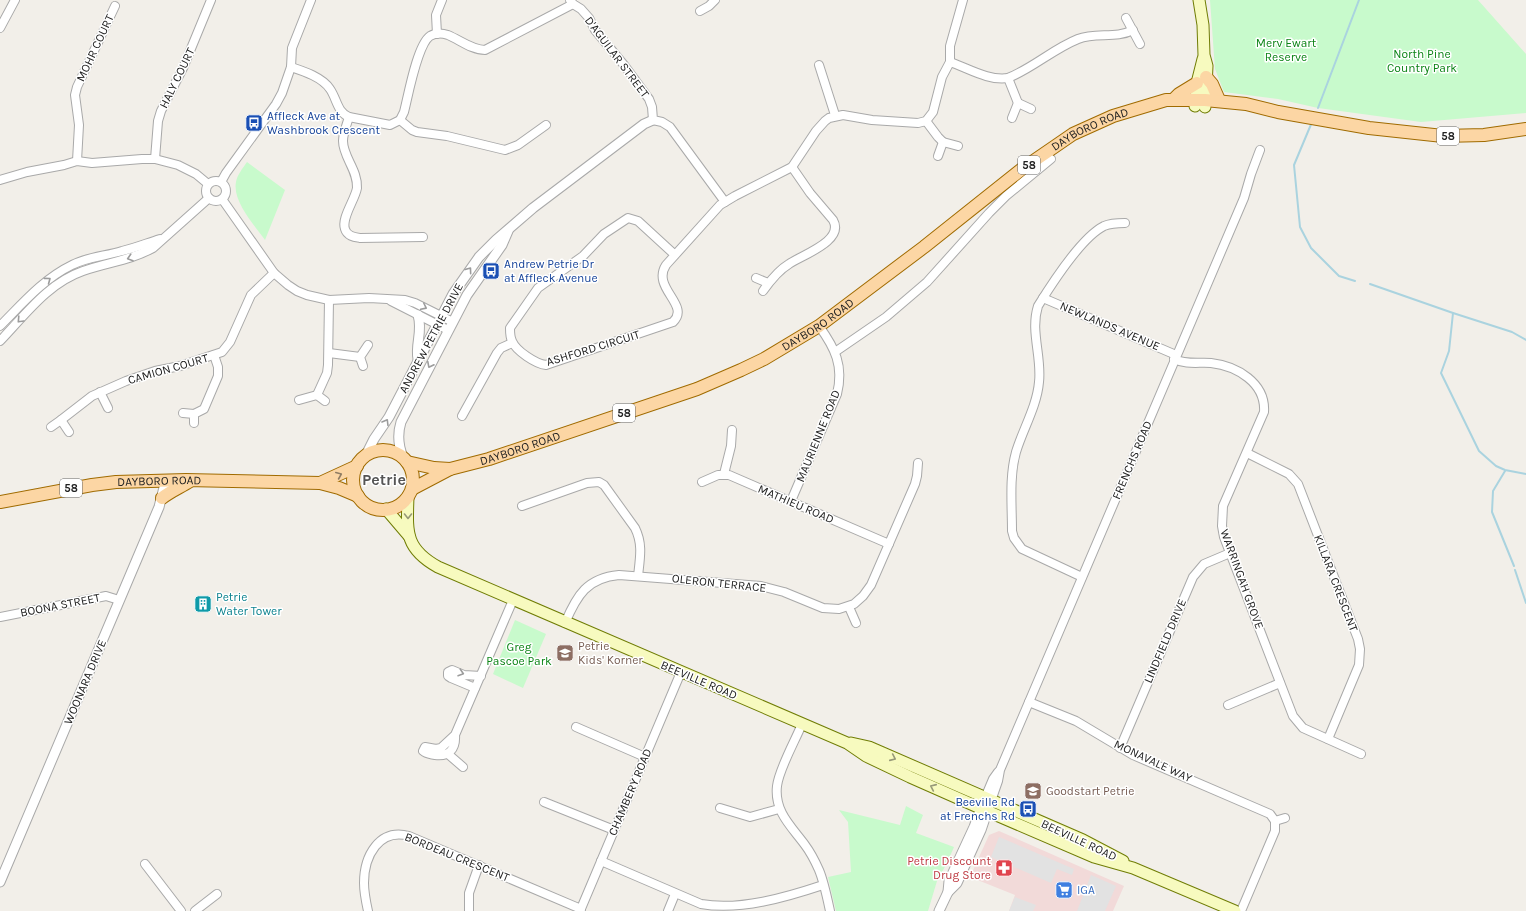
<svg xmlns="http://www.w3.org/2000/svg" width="1526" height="911" viewBox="0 0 1526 911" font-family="Karla,sans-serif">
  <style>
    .commercial { fill: #f2dad9 }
    .park { fill: #c8facc }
    .parking { fill: #e2e2e2 }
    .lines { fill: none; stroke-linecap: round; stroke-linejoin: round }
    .stream { stroke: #aad3df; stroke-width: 2 }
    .minor-casing { stroke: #a9a9a9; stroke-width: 10 }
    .tertiary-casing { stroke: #a9a9a9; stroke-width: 11 }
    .secondary-casing { stroke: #707d05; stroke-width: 13 }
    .primary-casing { stroke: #a06b00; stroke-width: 14 }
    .minor { stroke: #fff; stroke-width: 8 }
    .tertiary { stroke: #fff; stroke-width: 9 }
    .secondary { stroke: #f7fabf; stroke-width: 11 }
    .primary { stroke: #fcd6a4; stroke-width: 12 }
    .oneway { stroke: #9c9c9c }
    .oneway2 { stroke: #8f7c63 }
    .oneway3 { stroke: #979978 }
    .labels { text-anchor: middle; stroke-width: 3; stroke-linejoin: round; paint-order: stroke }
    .shield { fill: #fff; stroke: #646464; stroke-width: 1 }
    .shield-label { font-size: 11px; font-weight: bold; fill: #222 }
    .park-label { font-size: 12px; fill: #0c8416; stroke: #fff }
    .street-label { font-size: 12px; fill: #222; stroke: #fff }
    .transit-label { font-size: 12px; fill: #164399; stroke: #fff; text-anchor: start }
    .culture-label { font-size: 12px; fill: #0d838f; stroke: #fff; text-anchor: start }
    .education-label { font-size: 12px; fill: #785e54; stroke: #fff; text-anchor: start }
    .health-label { font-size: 12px; fill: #be3a42; stroke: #fff; text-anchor: end }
    .shop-label { font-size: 12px; fill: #366cbe; stroke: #fff; text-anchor: start }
    .district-label { font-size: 16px; font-weight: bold; fill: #555; stroke: #fff }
  </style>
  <rect width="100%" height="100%" fill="#f2efe9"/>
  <path class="commercial" d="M999,831L1124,886L1113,911H1009L1015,895L970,877L989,835Z"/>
  <g class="park">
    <path d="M1210,0H1478L1526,54V113L1421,122L1318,108L1278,99L1224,92L1215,69Z"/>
    <path d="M247,162L285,190L265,240C255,226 232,201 236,182C237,175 243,168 247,162Z"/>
    <path d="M515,620L546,634L523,688L493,674Z"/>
    <path d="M906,806L923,815L916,833L954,847L947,863L937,881L928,911H836L828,877L851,872L848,822L839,810L900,825Z"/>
  </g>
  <g class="parking">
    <path d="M999,837L1074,869L1072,875L1057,869L1051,883L991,857Z"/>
    <path d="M1091,875L1116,886L1105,911H1077Z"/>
    <path d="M1015,897L1036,905L1033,911H1009Z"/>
  </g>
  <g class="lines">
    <g class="stream">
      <path d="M1318,108L1359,0"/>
      <path d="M1312,122L1294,165L1300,227L1311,248L1339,276L1355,281"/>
      <path d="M1370,284L1453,313L1512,332L1526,340"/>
      <path d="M1453,313L1449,351L1441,373L1479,451L1496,466L1505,470L1526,474"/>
      <path d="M1505,471L1493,491L1492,512L1514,566"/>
      <path d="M1515,570L1526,603"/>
    </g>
    <defs>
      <g id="minor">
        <path d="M570,0L573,4L581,9L589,18L595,30L624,65L649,99L652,107L653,120L662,122L670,127L725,202"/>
        <path d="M700,11L709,6L715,0"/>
        <path d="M1126,18L1140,44"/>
        <path d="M0,28L15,0"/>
        <path d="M437,34L436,15L442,0"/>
        <path d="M950,62C968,68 988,81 1008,78C1033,68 1053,49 1078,39C1096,32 1116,39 1133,30"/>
        <path d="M819,65L835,115"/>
        <path d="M291,67C303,71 322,77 330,89C337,99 337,112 349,117L390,125L400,120L404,112C408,97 417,45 430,36C435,33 442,33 448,35C460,40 472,50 485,50L573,4"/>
        <path d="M1008,78L1018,103"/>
        <path d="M349,117C347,124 343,133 343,141C343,157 358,170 357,188C355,200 341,218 345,229C347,236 354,237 360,238L423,237"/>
        <path d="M1012,118L1018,103L1031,109"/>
        <path d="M400,120L412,130L417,132L447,136L505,150L518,145L546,125"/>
        <path d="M926,121L938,137L943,142"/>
        <path d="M938,156L943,142L958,146"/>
        <path d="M155,159L158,121L161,111L183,68L211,0"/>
        <path d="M77,161L79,125L75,95L77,87L115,6"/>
        <path d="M0,180L27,172L64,165L77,161L92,163L142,159H155L178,165L196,174L208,184"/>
        <circle cx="216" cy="191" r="10"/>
        <path d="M221,182L226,173L276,104L282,93L291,67L292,48L311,0"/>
        <path d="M222,199L274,273L288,285L297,291L307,295L329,300L369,298L405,300L415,303L453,322"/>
        <path d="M675,255L638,221L628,218L604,234L583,256L538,288L510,328C510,333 510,337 512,341C516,351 536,364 546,365L673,322C691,305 651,288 666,265L720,205L735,196L792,167L816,131L825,121L829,118L843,115L872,120L918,123L926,121L933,112L942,77L950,62V46L963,0"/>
        <path d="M756,278L768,283"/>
        <path d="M763,291C770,281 779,270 789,264C802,255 845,241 833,220L810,193L792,167"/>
        <path d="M1043,298L1176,355"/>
        <path d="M391,301L448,330"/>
        <path d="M0,326C22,304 43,279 72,265C87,257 106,256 122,251C135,248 147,243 160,239"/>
        <path d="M0,341C25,315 48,283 83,271C108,262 129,261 153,248L209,198"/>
        <path d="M835,352L886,317L927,282L989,213L1006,196L1051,159"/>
        <path d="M329,353L360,357"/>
        <path d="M1174,359C1186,365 1199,362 1211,363C1237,366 1266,383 1264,412L1223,506L1222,526L1224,537L1293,716L1303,728L1361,754"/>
        <path d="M363,366L360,357L368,345"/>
        <path d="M100,392L108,408"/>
        <path d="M317,395L327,373L328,365L329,300"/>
        <path d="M299,400L317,395L325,401"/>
        <path d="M183,413L194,414V423"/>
        <path d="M194,414L204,409L218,376V367L214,355"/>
        <path d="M462,416L497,353L501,348L512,343"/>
        <path d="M61,420L92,396L126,381L155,371L180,366L222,352L230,342L251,295L274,273"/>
        <path d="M51,427L61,420L69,432"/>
        <path d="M1247,453L1289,474L1298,484L1358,639L1360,649L1359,665L1328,739"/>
        <path d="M724,474L731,446L732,430"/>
        <path d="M702,482L718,475H729L889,544"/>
        <path d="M791,501L837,394C844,366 835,348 819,326"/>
        <path d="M522,506L587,483L599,482L604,485L635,528C643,544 640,558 638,576"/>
        <path d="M1082,577L1022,549L1014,538L1012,531C1012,505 1009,477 1016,452C1023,429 1037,406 1039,382C1042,357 1030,331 1038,306C1051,285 1082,237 1104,226C1111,223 1118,223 1125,223"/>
        <path d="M849,607L856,623"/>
        <path d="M0,617L106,596L119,600"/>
        <path d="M565,623C577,595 587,578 619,575L761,586L784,592L823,608L839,609L854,604L863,596L871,585L915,484L917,476L918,463"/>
        <path d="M475,688L451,678L448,676V672L452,670L464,675L481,676"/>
        <path d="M1029,702L1076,721L1133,755L1270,814L1275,821V831L1241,911"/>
        <path d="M1228,705L1280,683"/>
        <path d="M802,724C795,741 779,769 777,786C774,812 792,827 805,845C811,853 815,861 819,870C824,882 827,897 830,911"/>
        <path d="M576,727L645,757"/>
        <path d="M455,735L441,748L436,749L425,747L423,751C426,754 430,754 435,755C449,757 456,749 455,735L513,600"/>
        <path d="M1120,748L1193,577L1204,564L1230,553"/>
        <path d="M448,754L463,767"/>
        <path d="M985,798L993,779L998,772"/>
        <path d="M991,801L998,781L1000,770L1244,198L1251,174L1260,150"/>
        <path d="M544,802L614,830"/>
        <path d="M720,808L750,817L779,809"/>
        <path d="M1275,821L1285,818"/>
        <path d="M601,861L701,904C740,911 787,897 823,885"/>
        <path d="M145,864L181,911"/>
        <path d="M195,911L217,894"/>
        <path d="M368,911C366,902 364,892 364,883C364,856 379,828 409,836L581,909"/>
        <path d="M469,911V893L479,865"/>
        <path d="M580,911L681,672"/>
        <path d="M668,911L675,894"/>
      </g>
      <g id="tertiary">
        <path d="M418,359C415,344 423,332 418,315"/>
        <path d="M366,455L374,439L389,417L453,294L479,257L496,240L533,208L644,124L653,120"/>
        <path d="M403,457C398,445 397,435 401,422L467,295L502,245L508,231"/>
        <path d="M0,882L137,559L159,507L166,480"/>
        <path d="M948,892L957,883L981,830L989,806"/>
        <path d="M939,911L948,892L949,881L974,827L983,803"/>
      </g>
      <g id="secondary">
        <path d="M1199,0L1203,25L1204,55L1207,66L1205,107"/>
        <path d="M1195,106L1197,83L1203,59"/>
        <path d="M408,496C407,531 404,548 438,567L847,743L866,756L910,777L987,811L1094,857L1133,868L1235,911"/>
        <path d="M386,509L409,536"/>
        <path d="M851,743L869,747L1083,840L1123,861"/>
      </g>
      <g id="primary">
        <path d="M1206,77L1212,84L1219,100"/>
        <path d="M1174,99L1179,94L1197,83"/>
        <circle cx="383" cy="480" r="30"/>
        <path d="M407,462L434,468L450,469"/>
        <path d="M320,483L357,466"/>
        <path id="s1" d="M412,489L450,469L489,459L697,389L741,370L764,359L819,326L924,247L1022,169L1057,145L1073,134L1113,116L1166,100H1205L1246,104L1278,112L1369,128L1443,136L1484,135L1526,129"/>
        <path d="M162,498C171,491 181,487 190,481"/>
        <path id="s2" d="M0,502L92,485L116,482L186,480L320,483L339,488L358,496"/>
      </g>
    </defs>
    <use href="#minor" class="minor-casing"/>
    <use href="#tertiary" class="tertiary-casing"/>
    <use href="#secondary" class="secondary-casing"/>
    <use href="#primary" class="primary-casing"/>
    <use href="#minor" class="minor"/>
    <use href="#tertiary" class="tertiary"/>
    <use href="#secondary" class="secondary"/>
    <use href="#primary" class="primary"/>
  </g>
  <defs><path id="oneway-chevron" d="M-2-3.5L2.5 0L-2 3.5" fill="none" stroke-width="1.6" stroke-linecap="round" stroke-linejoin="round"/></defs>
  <g class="oneway">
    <use href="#oneway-chevron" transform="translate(130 258) rotate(162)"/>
    <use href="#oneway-chevron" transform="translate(469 270) rotate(-54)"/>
    <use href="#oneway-chevron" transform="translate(48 280) rotate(-37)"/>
    <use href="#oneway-chevron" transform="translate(424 307) rotate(26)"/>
    <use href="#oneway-chevron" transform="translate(20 320) rotate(133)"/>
    <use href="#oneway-chevron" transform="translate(430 365) rotate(117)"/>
    <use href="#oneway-chevron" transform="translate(386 422) rotate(-59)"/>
    <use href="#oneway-chevron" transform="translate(461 673) rotate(18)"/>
  </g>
  <use class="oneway2" href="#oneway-chevron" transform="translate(339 475) rotate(-23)"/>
  <g class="oneway3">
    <use href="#oneway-chevron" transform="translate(408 516) rotate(90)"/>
    <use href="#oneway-chevron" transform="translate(893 758) rotate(24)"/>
    <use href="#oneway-chevron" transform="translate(933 787) rotate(-156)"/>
  </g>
  <defs>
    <symbol id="bus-square" viewBox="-11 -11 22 22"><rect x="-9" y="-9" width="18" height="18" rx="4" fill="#1a4fb4" stroke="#fff"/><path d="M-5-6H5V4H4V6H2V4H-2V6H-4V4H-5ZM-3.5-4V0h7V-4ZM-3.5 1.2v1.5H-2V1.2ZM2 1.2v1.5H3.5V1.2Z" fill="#fff"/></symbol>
    <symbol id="building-square" viewBox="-11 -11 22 22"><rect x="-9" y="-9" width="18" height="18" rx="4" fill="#0f9aa8" stroke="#fff"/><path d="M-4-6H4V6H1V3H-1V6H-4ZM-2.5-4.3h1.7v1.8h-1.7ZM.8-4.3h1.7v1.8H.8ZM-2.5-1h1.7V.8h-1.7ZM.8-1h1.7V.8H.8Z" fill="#fff"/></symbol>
    <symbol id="school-square" viewBox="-11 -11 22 22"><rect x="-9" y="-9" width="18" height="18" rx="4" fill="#8d6e63" stroke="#fff"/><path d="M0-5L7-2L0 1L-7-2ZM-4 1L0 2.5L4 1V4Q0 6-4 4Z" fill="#fff"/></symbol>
    <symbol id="pharmacy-square" viewBox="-11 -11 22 22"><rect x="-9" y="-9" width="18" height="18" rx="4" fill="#e0444e" stroke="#fff"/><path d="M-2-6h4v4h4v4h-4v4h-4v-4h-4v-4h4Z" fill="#fff"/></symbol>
    <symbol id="supermarket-square" viewBox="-11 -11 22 22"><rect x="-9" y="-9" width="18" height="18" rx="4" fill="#3f7fe0" stroke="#fff"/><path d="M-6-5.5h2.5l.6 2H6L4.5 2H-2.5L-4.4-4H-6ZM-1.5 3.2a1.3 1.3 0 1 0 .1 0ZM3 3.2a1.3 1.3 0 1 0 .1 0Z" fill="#fff"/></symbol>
  </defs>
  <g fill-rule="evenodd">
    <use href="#bus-square" x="244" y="113" width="20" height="20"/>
    <use href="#bus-square" x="481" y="261" width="20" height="20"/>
    <use href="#building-square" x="193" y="594" width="20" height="20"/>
    <use href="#school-square" x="555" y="643" width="20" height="20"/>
    <use href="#school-square" x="1023" y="781" width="20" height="20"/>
    <use href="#bus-square" x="1018" y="799" width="20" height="20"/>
    <use href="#pharmacy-square" x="994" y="858" width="20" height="20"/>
    <use href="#supermarket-square" x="1054" y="880" width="20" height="20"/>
  </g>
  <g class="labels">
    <g class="shield">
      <rect x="1437" y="127" width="22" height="18" rx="3"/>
      <rect x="1018" y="156" width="22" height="18" rx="3"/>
      <rect x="613" y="404" width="22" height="18" rx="3"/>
      <rect x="60" y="479" width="22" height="18" rx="3"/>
    </g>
    <g class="shield-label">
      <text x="1448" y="140">58</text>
      <text x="1029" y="169">58</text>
      <text x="624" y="417">58</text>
      <text x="71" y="492">58</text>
    </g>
    <g class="park-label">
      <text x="1286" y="47">Merv Ewart<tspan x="1286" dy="14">Reserve</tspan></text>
      <text x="1422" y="58">North Pine<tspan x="1422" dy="14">Country Park</tspan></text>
      <text x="519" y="651">Greg<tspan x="519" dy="14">Pascoe Park</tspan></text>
    </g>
    <g class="street-label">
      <text transform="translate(95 48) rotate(-65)" y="4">MOHR COURT</text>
      <text transform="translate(617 57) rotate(53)" y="4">D'AGUILAR STREET</text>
      <text transform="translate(177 78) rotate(-64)" y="4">HALY COURT</text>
      <text dy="4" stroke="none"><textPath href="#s1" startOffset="776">DAYBORO ROAD</textPath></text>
      <text dy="4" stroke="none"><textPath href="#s1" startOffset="440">DAYBORO ROAD</textPath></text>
      <text transform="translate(1110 326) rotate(23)" y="4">NEWLANDS AVENUE</text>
      <text transform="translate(431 338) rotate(-62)" y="4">ANDREW PETRIE DRIVE</text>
      <text transform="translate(593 348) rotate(-17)" y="4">ASHFORD CIRCUIT</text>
      <text transform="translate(168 369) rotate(-16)" y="4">CAMION COURT</text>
      <text transform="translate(818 436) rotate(-68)" y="4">MAURIENNE ROAD</text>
      <text dy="4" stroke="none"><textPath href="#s1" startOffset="116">DAYBORO ROAD</textPath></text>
      <text transform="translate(1132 460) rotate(-67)" y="4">FRENCHS ROAD</text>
      <text dy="4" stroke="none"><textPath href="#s2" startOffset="161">DAYBORO ROAD</textPath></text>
      <text transform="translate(796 504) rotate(23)" y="4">MATHIEU ROAD</text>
      <text transform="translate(1242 579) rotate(70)" y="4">WARRINGAH GROVE</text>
      <text transform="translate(719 583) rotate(6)" y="4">OLERON TERRACE</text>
      <text transform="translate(1336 583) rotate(69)" y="4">KILLARA CRESCENT</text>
      <text transform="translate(60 605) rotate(-11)" y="4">BOONA STREET</text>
      <text transform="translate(1165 641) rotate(-67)" y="4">LINDFIELD DRIVE</text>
      <text transform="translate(699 680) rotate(23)" y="4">BEEVILLE ROAD</text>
      <text transform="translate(85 682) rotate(-67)" y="4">WOONARA DRIVE</text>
      <text transform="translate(1153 761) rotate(25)" y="4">MONAVALE WAY</text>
      <text transform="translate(630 792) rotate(-67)" y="4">CHAMBERY ROAD</text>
      <text transform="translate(1079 840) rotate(25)" y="4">BEEVILLE ROAD</text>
      <text transform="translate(457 857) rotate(22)" y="4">BORDEAU CRESCENT</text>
    </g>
    <g class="transit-label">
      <text x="267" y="120">Affleck Ave at<tspan x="267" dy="14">Washbrook Crescent</tspan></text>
      <text x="504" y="268">Andrew Petrie Dr<tspan x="504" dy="14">at Affleck Avenue</tspan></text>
      <text x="1015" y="806" text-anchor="end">Beeville Rd<tspan x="1015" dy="14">at Frenchs Rd</tspan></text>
    </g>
    <g class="culture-label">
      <text x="216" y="601">Petrie<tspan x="216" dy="14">Water Tower</tspan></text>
    </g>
    <g class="education-label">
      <text x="578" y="650">Petrie<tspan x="578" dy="14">Kids' Korner</tspan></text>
      <text x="1046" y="795">Goodstart Petrie</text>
    </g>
    <g class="health-label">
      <text x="991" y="865">Petrie Discount<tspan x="991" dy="14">Drug Store</tspan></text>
    </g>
    <g class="shop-label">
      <text x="1077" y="894">IGA</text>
    </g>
    <g class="district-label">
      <text x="384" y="485">Petrie</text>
    </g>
  </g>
</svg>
